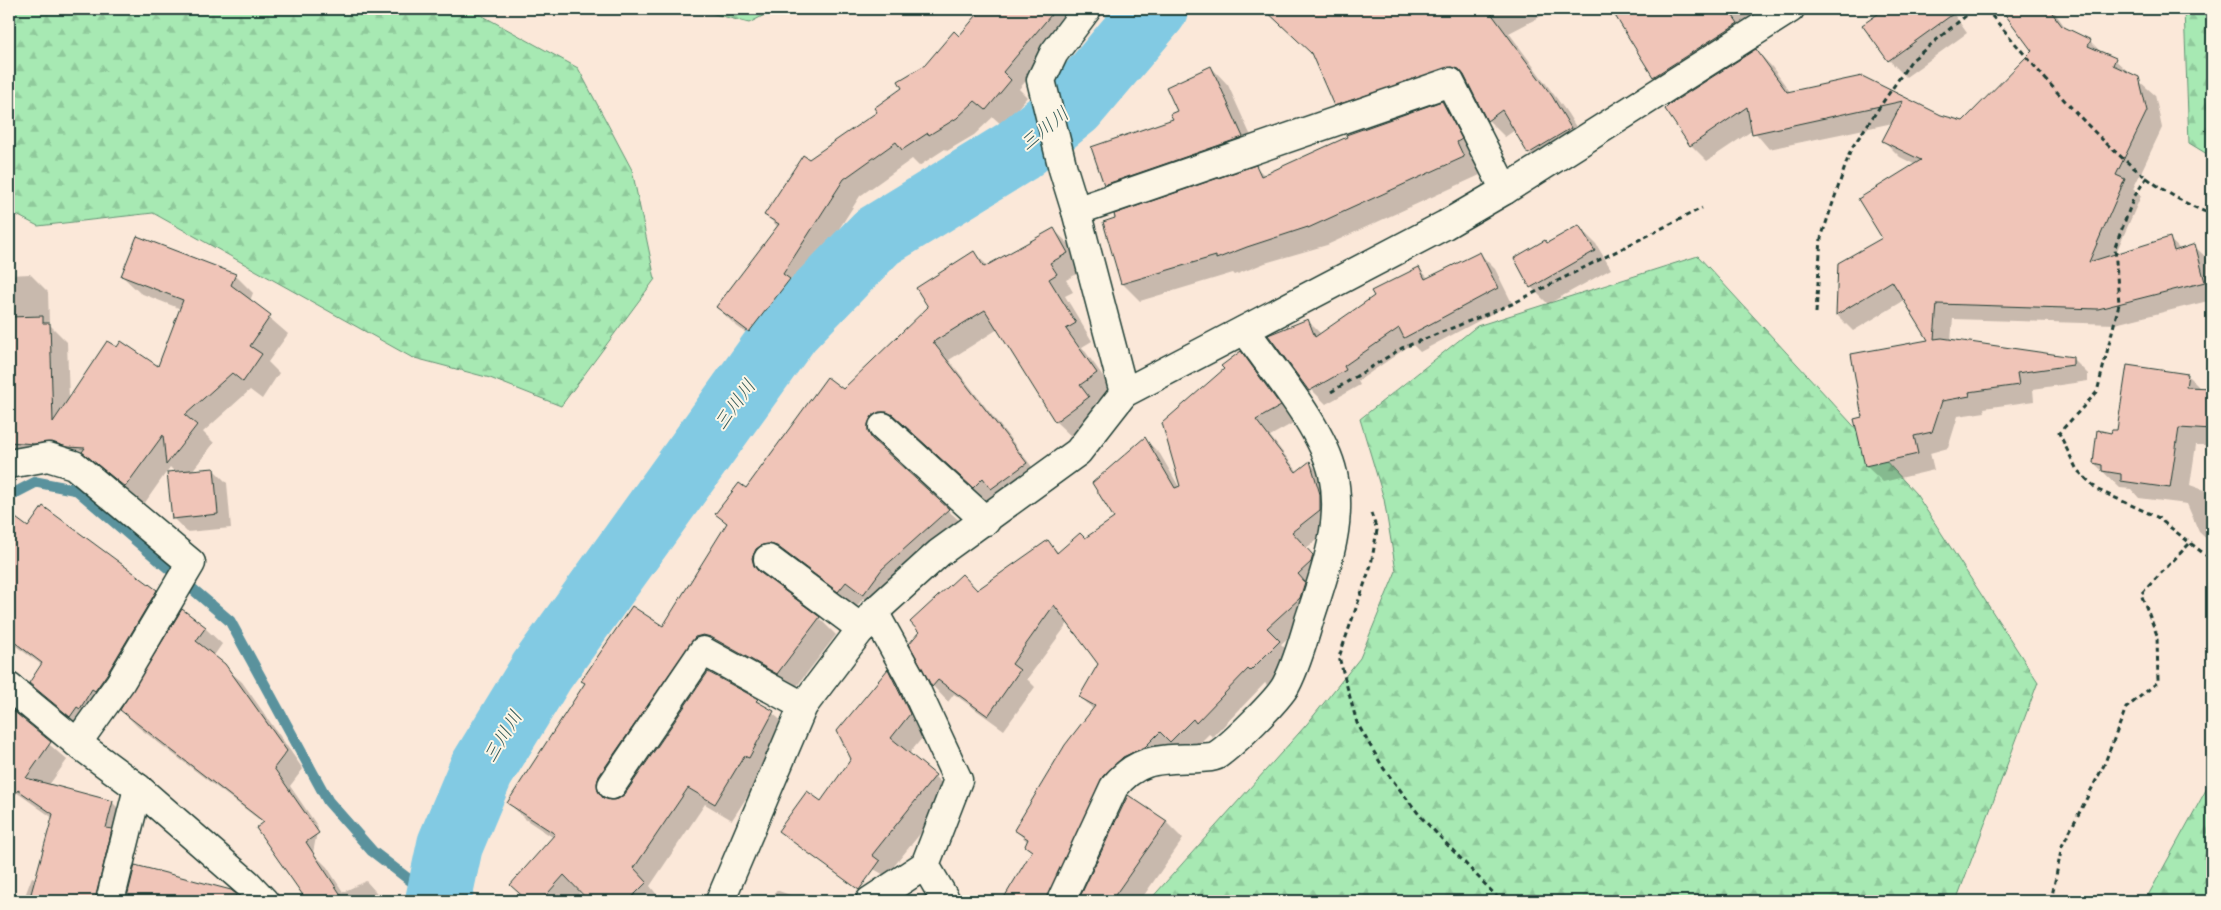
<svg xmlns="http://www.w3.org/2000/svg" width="2221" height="910" viewBox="0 0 2221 910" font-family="Mali,'Klee One',sans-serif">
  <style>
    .forest { fill: url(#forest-firs); stroke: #639374 }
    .shadow { fill: #0003 }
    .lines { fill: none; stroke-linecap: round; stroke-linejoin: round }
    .stream { stroke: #5a929d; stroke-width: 11 }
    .river { stroke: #82cae3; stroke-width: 66 }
    .building { fill: #f0c5b8; stroke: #1f3d34 }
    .minor-casing { stroke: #1f3d34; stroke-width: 31 }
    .path { stroke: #1f3d34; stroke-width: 3; stroke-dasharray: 5 4; stroke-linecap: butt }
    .minor { stroke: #fcf5e5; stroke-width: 28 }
    .labels { text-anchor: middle; stroke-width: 4; stroke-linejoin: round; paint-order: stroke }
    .water-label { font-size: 19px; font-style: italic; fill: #335957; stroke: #fcf5e5 }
  </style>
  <defs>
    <pattern id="forest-firs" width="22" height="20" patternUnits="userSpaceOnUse" patternTransform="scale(1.25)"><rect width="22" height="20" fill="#a7e9b3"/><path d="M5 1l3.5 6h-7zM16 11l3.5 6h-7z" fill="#8fc99b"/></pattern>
  </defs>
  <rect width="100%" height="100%" fill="#fbe8d9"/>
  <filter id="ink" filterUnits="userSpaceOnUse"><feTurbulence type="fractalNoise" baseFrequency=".02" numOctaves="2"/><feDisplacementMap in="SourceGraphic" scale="10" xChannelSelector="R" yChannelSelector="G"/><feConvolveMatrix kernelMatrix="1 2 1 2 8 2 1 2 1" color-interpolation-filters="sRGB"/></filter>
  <g filter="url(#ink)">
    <g class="forest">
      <path d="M9,9H470L578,68L632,170L655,279L561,406L490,378L411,357L153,213L38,226L9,211Z"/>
      <path d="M695,9H776L749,23Z"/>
      <path d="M2184,9H2212V157L2189,143Z"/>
      <path d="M1698,256L1916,494L2038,682L1956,901H1149L1307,724L1360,658L1396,571L1384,499L1360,419L1477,326Z"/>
      <path d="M2212,779V901H2145Z"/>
    </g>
    <g class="shadow">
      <path d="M983,9H1087L1019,89L1027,97L1003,126L993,117L974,135L947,151L945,149L919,166L912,159L860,196L800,290L806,296L766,348L734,324L717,307L778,227L766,215L809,161L879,112L926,66L959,37Z"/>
      <path d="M1264,9H1405L1413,25L1442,9H1555L1509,33L1568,114L1587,145L1546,170L1529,153L1515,130L1505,137L1488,120L1469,83L1352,122L1335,105L1313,54Z"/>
      <path d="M1612,9H1793L1671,93L1654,77Z"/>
      <path d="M1887,9H1950L1967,33L1906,77L1889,60L1864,25Z"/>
      <path d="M2003,9H2052L2068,31L2090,41L2103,54L2115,60L2155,95L2162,128L2133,189L2141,196L2115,255L2169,239L2181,250L2194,246L2211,262L2212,300L2115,324L1953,319L1951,340L2072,358L2088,374V381L2033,389L2034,401L1984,408L1985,412L1958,416L1948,448L1930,453L1934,470L1883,482L1866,466L1855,420L1864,418L1930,341L1905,300L1853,331L1837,315L1839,264L1883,238L1916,165L1900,157L1884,141L1893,123L1769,149L1753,130L1707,161L1691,145L1756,50L1772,67L1791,93L1862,77L1940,116L1963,122L2033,51Z"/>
      <path d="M1211,67L1228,85L1259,154L1122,201L1105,184L1174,120Z"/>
      <path d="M1442,103L1459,120L1478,157L1474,160L1480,175L1327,245L1265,263L1235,275L1233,273L1140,301L1123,284L1105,223L1256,167L1264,175L1348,137Z"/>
      <path d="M1579,227L1596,244L1611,269L1548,304L1531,287L1548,245Z"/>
      <path d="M1054,230L1071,246L1084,270L1066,280L1073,292L1065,296L1092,341L1082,347L1113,390L1096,402L1105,414L1073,438L1056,422L998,329L949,360L1043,481L990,504L912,432L905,428L884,441L887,454L965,526L881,611L863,598L856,608L769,575L770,582L819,618L836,635L794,690L712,654L616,793L613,802L626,795L708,673L757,700L791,729L732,820L705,804L650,886L662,901H591L581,891L573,901H528L512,885L554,838L525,819L508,802L586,684L583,681L663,628L727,524L717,514L746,490L929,308L974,253L988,266Z"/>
      <path d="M1480,254L1495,269L1512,303L1420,352L1412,344L1358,381L1360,385L1326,404L1311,389L1308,321L1321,334L1419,268L1429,279Z"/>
      <path d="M30,274L48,292L49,324L67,342L69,400L158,367L181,309L140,293L122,276L235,275L253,293L250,301L288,334L268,362L279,373L262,399L250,390L203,432L214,443L192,471L213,469L227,483L231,528L187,532L173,518L176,473L170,467L144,504L97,465L9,457V275Z"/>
      <path d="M1241,353L1256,368L1295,422L1270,436L1298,472L1310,463L1325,478L1335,526L1306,548L1328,571L1315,614L1281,644L1294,657L1267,685L1265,683L1213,737L1209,734L1186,757L1118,792L1066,901H1004L1032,852L1026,846L1028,842L1015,830L1094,710L1081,697L1099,664L1069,622L1027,679L1035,687L1004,730L954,694L948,702L933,686L911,644L978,591L1048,542L1059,553L1085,539L1116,518L1145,439L1160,454L1182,492L1225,369Z"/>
      <path d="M2187,375L2201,389H2212V445H2196L2190,485L2212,493V544L2199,532L2187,504L2139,498L2131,489L2120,488L2094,463L2112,434L2119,432Z"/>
      <path d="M10,515L28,528L156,591L171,606L85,731L30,683L42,665L9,641Z"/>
      <path d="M205,628L222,644L213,657L242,682L303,769L290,786L318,827L313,853L327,867L343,892L366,881L384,901H318L313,857L286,840L138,727L121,710Z"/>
      <path d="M888,671L905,688L927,732L909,754L953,793L886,876L809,832L822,803L852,760Z"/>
      <path d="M12,712L67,760L49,785L112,802L129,819L115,901H23L32,877L37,879L53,818L9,787V717Z"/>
      <path d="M1166,822L1183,839L1140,901H1094L1124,836Z"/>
      <path d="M154,874L226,896L231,901H146Z"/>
      <path d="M776,890L807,901H772Z"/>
    </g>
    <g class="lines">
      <path class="stream" d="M9,496L36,482L77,490L230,621L328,801L372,851L411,881L442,888"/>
      <path class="river" d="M438,901L450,845L481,771L542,671L789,328L877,237L1017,151L1074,105L1155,9"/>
    </g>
    <g class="building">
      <path d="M982,9H1056L1003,72L1011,80L986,110L975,101L957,118L929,135L928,133L902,150L896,142L844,179L783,274L790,279L749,332L716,307L779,224L764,215L803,155L809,159L877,112L874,108L902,88L898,81L925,65L954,31L959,36Z"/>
      <path d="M1264,9H1488L1552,96L1571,128L1528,154L1502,110L1487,121L1464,75L1459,69L1452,67L1334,106L1311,53Z"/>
      <path d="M1611,9H1728L1738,23L1653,77Z"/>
      <path d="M1885,9H1960L1888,61L1862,25Z"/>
      <path d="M2001,9H2049L2062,26L2091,40L2088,46L2116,58L2113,65L2139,77L2147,111L2116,175L2125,179L2089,262L2170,237L2174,251L2195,244L2205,282L2098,309L1937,304L1934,339L1942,338L2073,357V365L2017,373L2019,385L1969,392L1970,396L1942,401L1932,432L1914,436L1918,454L1865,466L1854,419L1862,417L1851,354L1928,340L1892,281L1836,315L1838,263L1882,238L1858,199L1921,160L1882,141L1903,101L1752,134L1747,107L1690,146L1665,109L1670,104L1756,49L1787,92L1862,76L1941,115L1963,121L2032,51Z"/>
      <path d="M1211,66L1243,137L1104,185L1091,147L1173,119L1170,114L1177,111L1166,87Z"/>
      <path d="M1442,101L1462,139L1457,142L1464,157L1308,228V227L1247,247L1216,259V256L1121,284L1103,222L1115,218L1114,214L1256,165L1261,176L1347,137L1346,135Z"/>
      <path d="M1579,225L1595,251L1530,288L1514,258L1545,240L1547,243Z"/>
      <path d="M1054,228L1068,253L1050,263L1057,274L1049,279L1076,323L1066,329L1097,373L1080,385L1089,397L1055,422L985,310L933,342L1027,463L991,489L983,478L973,488L893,415L887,412H879L872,416L868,424V432L872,439L949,509L882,569L863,595L846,582L838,592L777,546L770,544L762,545L756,549L752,558L754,566L758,571L820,617L777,674L711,637L703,635L695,637L599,776L597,783L598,791L603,798L610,800L618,799L625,794L708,672L758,699L756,701L774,711L749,758L744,756L715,804L688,788L634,868L647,882L628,901H589L564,875L541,901H528L510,885L555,834L507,803L585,683L581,681L632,606L663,626L727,523L715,514L739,483L746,488L827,377L843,389L928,307L916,288L974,251L984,267Z"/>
      <path d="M137,236L236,274L231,285L271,315L250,346L262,354L243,382L232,373L185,415L197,425L166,465L163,435L125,487L82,452L85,448L67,447L52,442L34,444L9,442V317L43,316V323H50L53,422L107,341L117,347L121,341L158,366L183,300L121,276Z"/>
      <path d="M1480,252L1498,288L1404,338L1399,328L1344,366L1346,370L1309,391L1268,335L1308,319L1315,337L1374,296L1371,291L1419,267L1425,279Z"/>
      <path d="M1241,351L1281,406L1256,420L1296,472L1310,461L1320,494V510L1292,532L1313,555L1311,562L1298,574L1305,582L1300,598L1267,628L1280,641L1250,671L1248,669L1196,723L1193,719L1170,742L1160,732L1145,747L1123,757L1103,776L1046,901H1002L1032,851L1025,846L1028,839L1014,830L1065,745L1095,706L1079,697L1098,664L1054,605L1012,664L1020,670L988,716L938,680L932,687L909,644L919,632L910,622L962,574L977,590L1048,540L1057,553L1080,533L1085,538L1114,518L1092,483L1145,437L1175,488L1180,486L1162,423L1224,369L1221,366Z"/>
      <path d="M2127,365L2188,374L2186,387L2212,388V430L2179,428L2170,488L2121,481V474L2102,471V465L2093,463L2097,430L2111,433L2112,430H2117Z"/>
      <path d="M214,468L218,514L172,519L167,472Z"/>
      <path d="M43,506L157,590L107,674L95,691L92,689L80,709L77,707L70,717L29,683L42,663L9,638V513L28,527Z"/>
      <path d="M182,609L206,627L196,641L225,664L287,751L274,768L319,833L306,842L345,901H307L256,828L264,822L120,710Z"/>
      <path d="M888,669L910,714L891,738L936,775L872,855L880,861L859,890L778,831L807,791L821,801L851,759L837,731Z"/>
      <path d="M12,710L51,742L26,778L113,801L106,828L112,829L95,901H29L53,814L18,790L9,802V715Z"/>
      <path d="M1128,795L1167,821L1111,901H1078Z"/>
      <path d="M135,865L231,890L236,894L235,901H126Z"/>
    </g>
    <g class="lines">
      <defs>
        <g id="minor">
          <path d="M1087,9L1054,53L1041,80L1063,169L1076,211L1124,393"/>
          <path d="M1076,211L1450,82L1505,190"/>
          <path d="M883,427L986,521"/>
          <path d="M9,464L48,457L74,465L191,563L120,683L77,743"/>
          <path d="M768,559L862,629"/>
          <path d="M9,687L77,743L138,788L248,884L264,901"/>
          <path d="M612,785L703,651L803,706"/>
          <path d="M925,865L946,901"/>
          <path d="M110,901L138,788"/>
          <path d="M720,901L803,706L874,612L939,553L1078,452L1124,393L1445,225L1505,190L1790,9"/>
          <path d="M870,901L925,865L958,780L910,677L874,612"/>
          <path d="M1061,901L1114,787C1139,756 1162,760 1199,758C1205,757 1213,758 1217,755C1232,745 1278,700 1286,685C1296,666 1303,642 1309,621C1324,574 1344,524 1333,474C1323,428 1272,369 1245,330"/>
        </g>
      </defs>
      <use href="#minor" class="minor-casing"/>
      <g class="path">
        <path d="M1986,9C2044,76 2127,186 2212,214"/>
        <path d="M2147,177L2134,197L2115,247L2119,304L2097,392L2059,433L2077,470L2098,490L2157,517L2212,560"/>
        <path d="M1816,313L1821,238L1851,149L1911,61L1974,9"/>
        <path d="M1331,392L1402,348L1512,304L1702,208"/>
        <path d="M1371,513L1377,530L1371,565L1339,657L1357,723L1384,769L1421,817L1501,901"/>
        <path d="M2051,901L2062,846L2104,765L2126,708L2158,682L2157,635L2141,594L2190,543"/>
      </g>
      <use href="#minor" class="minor"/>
    </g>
  </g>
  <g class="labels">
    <g class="water-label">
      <text transform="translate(1044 128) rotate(-39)" y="7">三川川</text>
      <text transform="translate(734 404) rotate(-54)" y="7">三川川</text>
      <text transform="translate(502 736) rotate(-59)" y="7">三川川</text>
    </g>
  </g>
  <rect width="2221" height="910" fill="none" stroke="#fcf5e5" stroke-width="30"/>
  <rect x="15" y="15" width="2191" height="880" fill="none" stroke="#1f3d34" stroke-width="2" filter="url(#ink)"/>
</svg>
